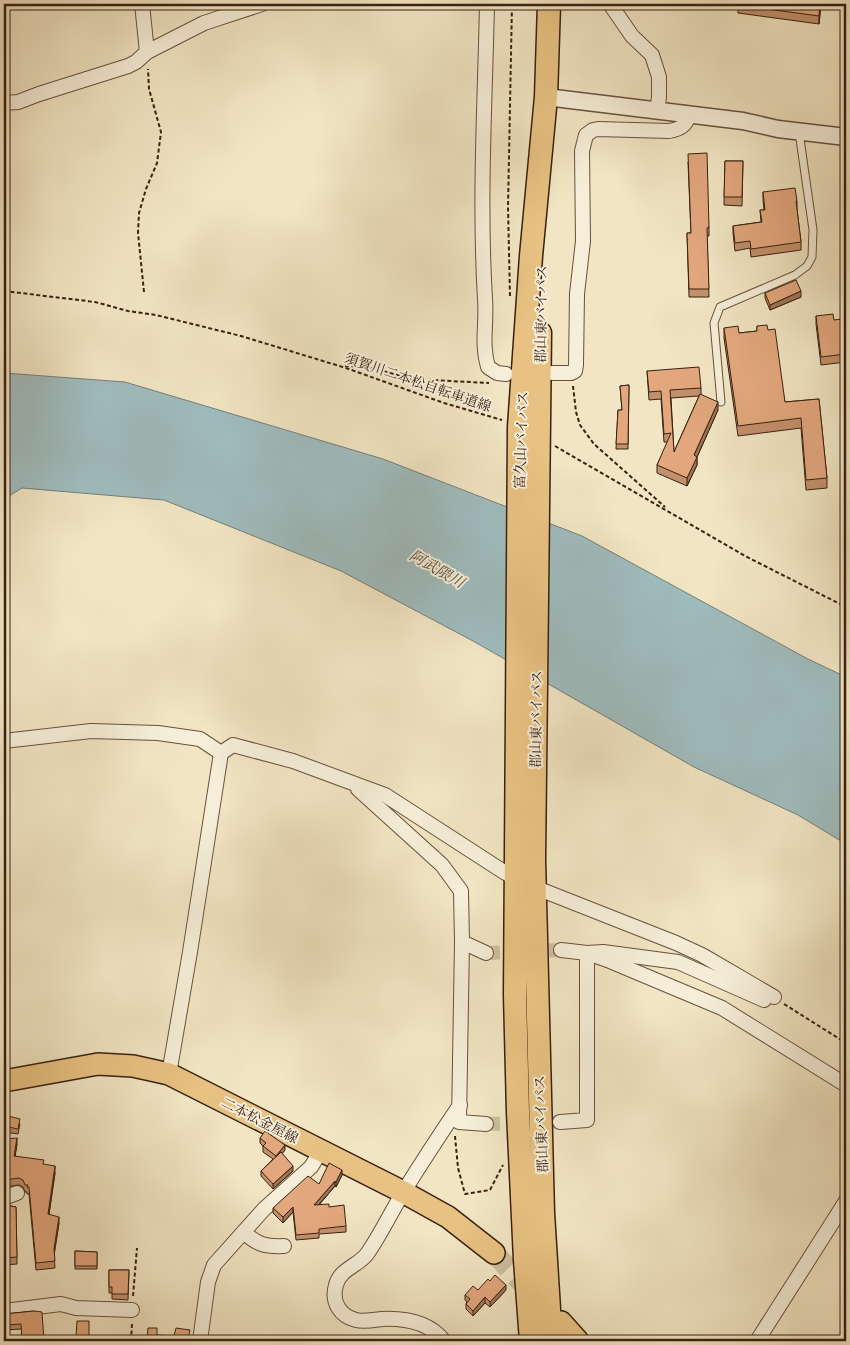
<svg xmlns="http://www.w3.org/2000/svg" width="850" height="1345" viewBox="0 0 850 1345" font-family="'IM FELL English','Noto Serif JP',serif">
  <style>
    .water { fill: #9fbcbe; stroke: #767e79 }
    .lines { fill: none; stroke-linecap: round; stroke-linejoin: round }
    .minor-tunnel { stroke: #ccbe9f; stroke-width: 14; stroke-dasharray: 14 7; stroke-linecap: butt }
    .primary-tunnel { stroke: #ccbe9f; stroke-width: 21; stroke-dasharray: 21 11; stroke-linecap: butt }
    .service-casing { stroke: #67513e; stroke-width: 9 }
    .minor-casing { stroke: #67513e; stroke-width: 16 }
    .tertiary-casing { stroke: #67513e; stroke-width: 19 }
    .primary-casing { stroke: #392011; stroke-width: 24 }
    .trunk-casing { stroke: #392011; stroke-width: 25 }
    .path { stroke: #392011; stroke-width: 2; stroke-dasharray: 4 2.5; stroke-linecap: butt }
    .service { stroke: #f6eed8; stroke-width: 7 }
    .minor { stroke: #f6eed8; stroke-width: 14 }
    .tertiary { stroke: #f6eed8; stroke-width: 16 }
    .primary { stroke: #e8c282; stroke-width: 21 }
    .trunk { stroke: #e8c282; stroke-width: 22 }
    .wall { fill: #c2906b; stroke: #392011; fill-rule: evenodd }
    .shaded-wall { fill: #9e7557; stroke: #392011 }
    .building { fill: #e2a77c; stroke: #392011 }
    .labels { text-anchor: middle; stroke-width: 4; stroke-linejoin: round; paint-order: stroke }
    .street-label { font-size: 14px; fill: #392011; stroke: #f6eed8 }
    .water-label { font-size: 15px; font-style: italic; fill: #584f45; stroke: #f6eed8 }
  </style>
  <rect width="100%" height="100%" fill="#f1e5c3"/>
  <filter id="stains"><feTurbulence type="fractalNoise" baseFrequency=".004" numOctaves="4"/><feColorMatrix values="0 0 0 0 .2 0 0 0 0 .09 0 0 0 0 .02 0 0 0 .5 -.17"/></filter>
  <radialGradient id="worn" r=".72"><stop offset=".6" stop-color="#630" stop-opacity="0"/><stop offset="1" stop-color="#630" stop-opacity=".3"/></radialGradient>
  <path class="water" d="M4,373L125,382L383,459L582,536L808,659L846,677V844L798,815L694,767L473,641L341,571L164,500L22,488L4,499Z"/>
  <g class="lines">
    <g class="minor-tunnel">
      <path d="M486,953L561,950"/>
      <path d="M486,1124L560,1122"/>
    </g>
    <path class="primary-tunnel" d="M494,1253L534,1295"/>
    <defs>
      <path id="service" d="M721,402L714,323L720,307L795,275L807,266L812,257L813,230L799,132"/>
      <g id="minor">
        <path d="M142,4L147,52"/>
        <path d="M487,4C485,102 479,201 485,299C487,323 481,344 488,367L497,373L506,374"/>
        <path d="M610,4L632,36L652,55L659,77V97L657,111"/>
        <path d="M4,103L18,102L39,94L128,66L136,62L147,52L204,23L262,4"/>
        <path d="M552,373H571L575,371L576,365L577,294L583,241L582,151L586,135L593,130L598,129L669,131C680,129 686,126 689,115"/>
        <path d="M4,741L91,731L158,733L200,739L221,753L233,745L293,761L385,795L504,872L515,878"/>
        <path d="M358,789L442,865L461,891L462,942L459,1122L486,1124"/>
        <path d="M534,887L676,943L702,955L774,997"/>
        <path d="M462,942L486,953"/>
        <path d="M561,950L587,953L603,952L678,962L764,1000"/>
        <path d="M169,1074L190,952L221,753"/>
        <path d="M560,1122L587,1120V953L610,961L722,1008L846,1085"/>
        <path d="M4,1195L9,1196L17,1193"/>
        <path d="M244,1232C256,1244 265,1247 284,1246"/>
        <path d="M4,1311L61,1304L76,1308L132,1310"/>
        <path d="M200,1341L208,1282L214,1265L264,1209L311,1167L321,1151"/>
        <path d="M444,1341C429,1322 406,1318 382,1319C374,1320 364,1322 356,1320C340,1316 331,1302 336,1285C340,1269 358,1266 367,1254C381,1234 391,1212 404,1191C422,1162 441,1133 460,1105"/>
        <path d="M757,1341L846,1201"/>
      </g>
      <path id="tertiary" d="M546,97L743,121L778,129L846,137"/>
      <g id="primary">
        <path d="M4,1081L98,1064L133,1066L169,1074L403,1192L448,1217L494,1253"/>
        <path d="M561,1322L578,1341"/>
      </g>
      <g id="trunk">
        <path d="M540,333L534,860L543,1213L551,1341"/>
        <path d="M531,1341L525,1260L518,1112L515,995L519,427L531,256L546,97L549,4"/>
      </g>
    </defs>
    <use href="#service" class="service-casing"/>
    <use href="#minor" class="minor-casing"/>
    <use href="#tertiary" class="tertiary-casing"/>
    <use href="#primary" class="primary-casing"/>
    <use href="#trunk" class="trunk-casing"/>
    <g class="path">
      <path d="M4,291L95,302L128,311L156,315L241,336L346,368L444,403L502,420"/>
      <path d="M144,292L138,233L139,213L146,189L157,163L161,132L149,89L148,69"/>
      <path d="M510,296L508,207L512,4"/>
      <path d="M345,366L368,367L412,379L489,383"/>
      <path d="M573,386L576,412L580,425L594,444L665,507"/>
      <path d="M555,446L745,556L846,607"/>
      <path d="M784,1004L846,1043"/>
      <path d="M455,1136L458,1168L465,1194L490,1190L503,1165"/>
      <path d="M133,1296L137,1248"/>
      <path d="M131,1341L132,1324"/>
    </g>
    <use href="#service" class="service"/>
    <use href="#minor" class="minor"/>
    <use href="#tertiary" class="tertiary"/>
    <use href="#primary" class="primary"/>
    <use href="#trunk" class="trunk"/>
  </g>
  <g class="wall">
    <path d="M738,4H821L819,24L738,13Z"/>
    <path d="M846,77V102L842,100V93Z"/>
    <path d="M725,161H743L742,206L724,205Z"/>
    <path d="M688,162L709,227V236H707L709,297H689L687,233H691Z"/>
    <path d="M763,192L797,201V209L801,242V250L751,257L750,248L735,251L733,233V226L761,222L760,210H764L763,200Z"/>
    <path d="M765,293L801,297L770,310L765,298Z"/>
    <path d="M816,316L834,320L846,353V362L821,365L816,324Z"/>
    <path d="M757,326L768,330L785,402L819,399L827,478V488L806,490L801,428L738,436L724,338V328L739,333L757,331Z"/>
    <path d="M647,371L701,388V394L718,410L697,457V465L687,486L657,473V465L668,442H664L661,399L649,400ZM699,396L674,452L671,398Z"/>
    <path d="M629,385L628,449H616L618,410H622L620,386Z"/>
    <path d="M4,1115L20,1124L18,1134L4,1132Z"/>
    <path d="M260,1138L285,1150L282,1153L293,1171L273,1189L261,1176V1171L273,1159L263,1152V1146L260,1143Z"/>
    <path d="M4,1139L17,1144L15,1156L44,1165L55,1173L49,1214L59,1223L54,1254L55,1268L36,1270L29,1194H27V1192H25L23,1187L19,1185L4,1187Z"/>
    <path d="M342,1175L336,1187L335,1186L319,1205L329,1207L346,1226V1232L319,1234V1238L296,1240L293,1212L283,1223L273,1213V1208L319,1184Z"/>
    <path d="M4,1197L6,1205L16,1207L17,1264L4,1265Z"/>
    <path d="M75,1251L97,1252V1269H75Z"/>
    <path d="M109,1270H129L128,1300L112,1299V1293H109Z"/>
    <path d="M490,1281L506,1290L490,1307L485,1303L473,1316L466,1309V1304L467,1302L465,1300V1295L478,1290Z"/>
    <path d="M34,1311L21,1329L4,1330V1314Z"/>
  </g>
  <g class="shaded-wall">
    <path d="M820,4H821L819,24V16Z"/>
    <path d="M801,291V297L770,310V305Z"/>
    <path d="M718,402V410L697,457V465L687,486V478L694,455Z"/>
    <path d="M17,1138V1144L14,1163V1156Z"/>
    <path d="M285,1145V1150L276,1162V1156Z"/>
    <path d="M55,1166V1173L48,1221V1214Z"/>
    <path d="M293,1166V1171L273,1189V1184Z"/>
    <path d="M342,1170V1175L336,1187V1182Z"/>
    <path d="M335,1181V1186L314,1210V1205Z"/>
    <path d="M293,1207V1212L283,1223V1217Z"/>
    <path d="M59,1217V1223L54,1256V1249Z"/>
    <path d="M506,1285V1290L490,1307V1302Z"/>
    <path d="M485,1297V1303L473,1316V1311Z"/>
  </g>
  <g class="building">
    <path d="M738,4H820L819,16L738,5Z"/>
    <path d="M846,77V94L842,93Z"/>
    <path d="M707,153L709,227L707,228L709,289H689L687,233H691L688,154Z"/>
    <path d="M725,161H743L742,197H724Z"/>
    <path d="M795,188L797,201H796L801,242L751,249L750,241L735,243L733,226L762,222L760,210H765L763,192Z"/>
    <path d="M796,280L801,291L770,305L765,293Z"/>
    <path d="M833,314L834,320L842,319L846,354L821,357L816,316Z"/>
    <path d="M767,325L768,330L775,329L785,402L819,399L827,478L806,480L801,418L738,426L724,328L738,326L739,333L757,331V326Z"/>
    <path d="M699,367L701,388L670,390L674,452L700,394L718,402L694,455L697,457L687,478L657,465L671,433L664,434L661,391L649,392L647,371Z"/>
    <path d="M629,385L628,444H616L618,410H622L620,386Z"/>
    <path d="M4,1115L20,1119L18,1129L4,1126Z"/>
    <path d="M265,1131L285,1145L276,1156L263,1146L266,1143L260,1138Z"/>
    <path d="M17,1138L14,1156L44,1160L43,1164L55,1166L48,1214L59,1217L54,1249L55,1261L36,1263L29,1187H27L28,1185H25L23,1180L19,1178L4,1180V1139Z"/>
    <path d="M281,1152L293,1166L273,1184L261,1171Z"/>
    <path d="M329,1163L342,1170L336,1182L335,1181L314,1205L329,1204V1207L344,1205L346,1226L319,1229V1233L296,1235L293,1207L283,1217L273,1208L308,1176L319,1184Z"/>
    <path d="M4,1197L6,1198L4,1205L16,1207L17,1257L4,1258Z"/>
    <path d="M75,1251L97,1252V1266H75Z"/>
    <path d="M109,1270H129L128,1294H112V1287H109Z"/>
    <path d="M495,1275L506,1285L490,1302L485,1297L473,1311L466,1304L470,1299L465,1295L473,1286L478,1290L488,1279L490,1281Z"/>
    <path d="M34,1311L42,1312L44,1341H45H22L21,1324L4,1325V1314Z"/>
    <path d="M77,1321H89V1334L87,1341H69L70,1336L76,1337Z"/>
    <path d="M148,1328H157V1335L174,1336L176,1328L190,1330L188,1341H147Z"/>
    <path d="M125,1340V1341H112Z"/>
  </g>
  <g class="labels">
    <g class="street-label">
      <text transform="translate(541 314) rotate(-89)" y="5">郡山東バイパス</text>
      <text transform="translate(418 382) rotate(19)" y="5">須賀川二本松自転車道線</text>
      <text transform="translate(521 440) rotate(-88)" y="5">富久山バイパス</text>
      <text transform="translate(536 719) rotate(-89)" y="5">郡山東バイパス</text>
      <text transform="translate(260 1120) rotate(27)" y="5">二本松金屋線</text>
      <text transform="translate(541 1124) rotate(-92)" y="5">郡山東バイパス</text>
    </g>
    <g class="water-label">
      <text transform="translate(437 569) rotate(30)" y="5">阿武隈川</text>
    </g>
  </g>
  <rect width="850" height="1345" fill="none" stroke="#f1e5c3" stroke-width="20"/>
  <rect x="5" y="5" width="840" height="1335" fill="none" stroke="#392011" stroke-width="2.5"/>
  <rect x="10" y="10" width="830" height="1325" fill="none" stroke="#392011"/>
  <rect width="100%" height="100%" filter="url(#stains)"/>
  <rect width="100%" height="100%" fill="url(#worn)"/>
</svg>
